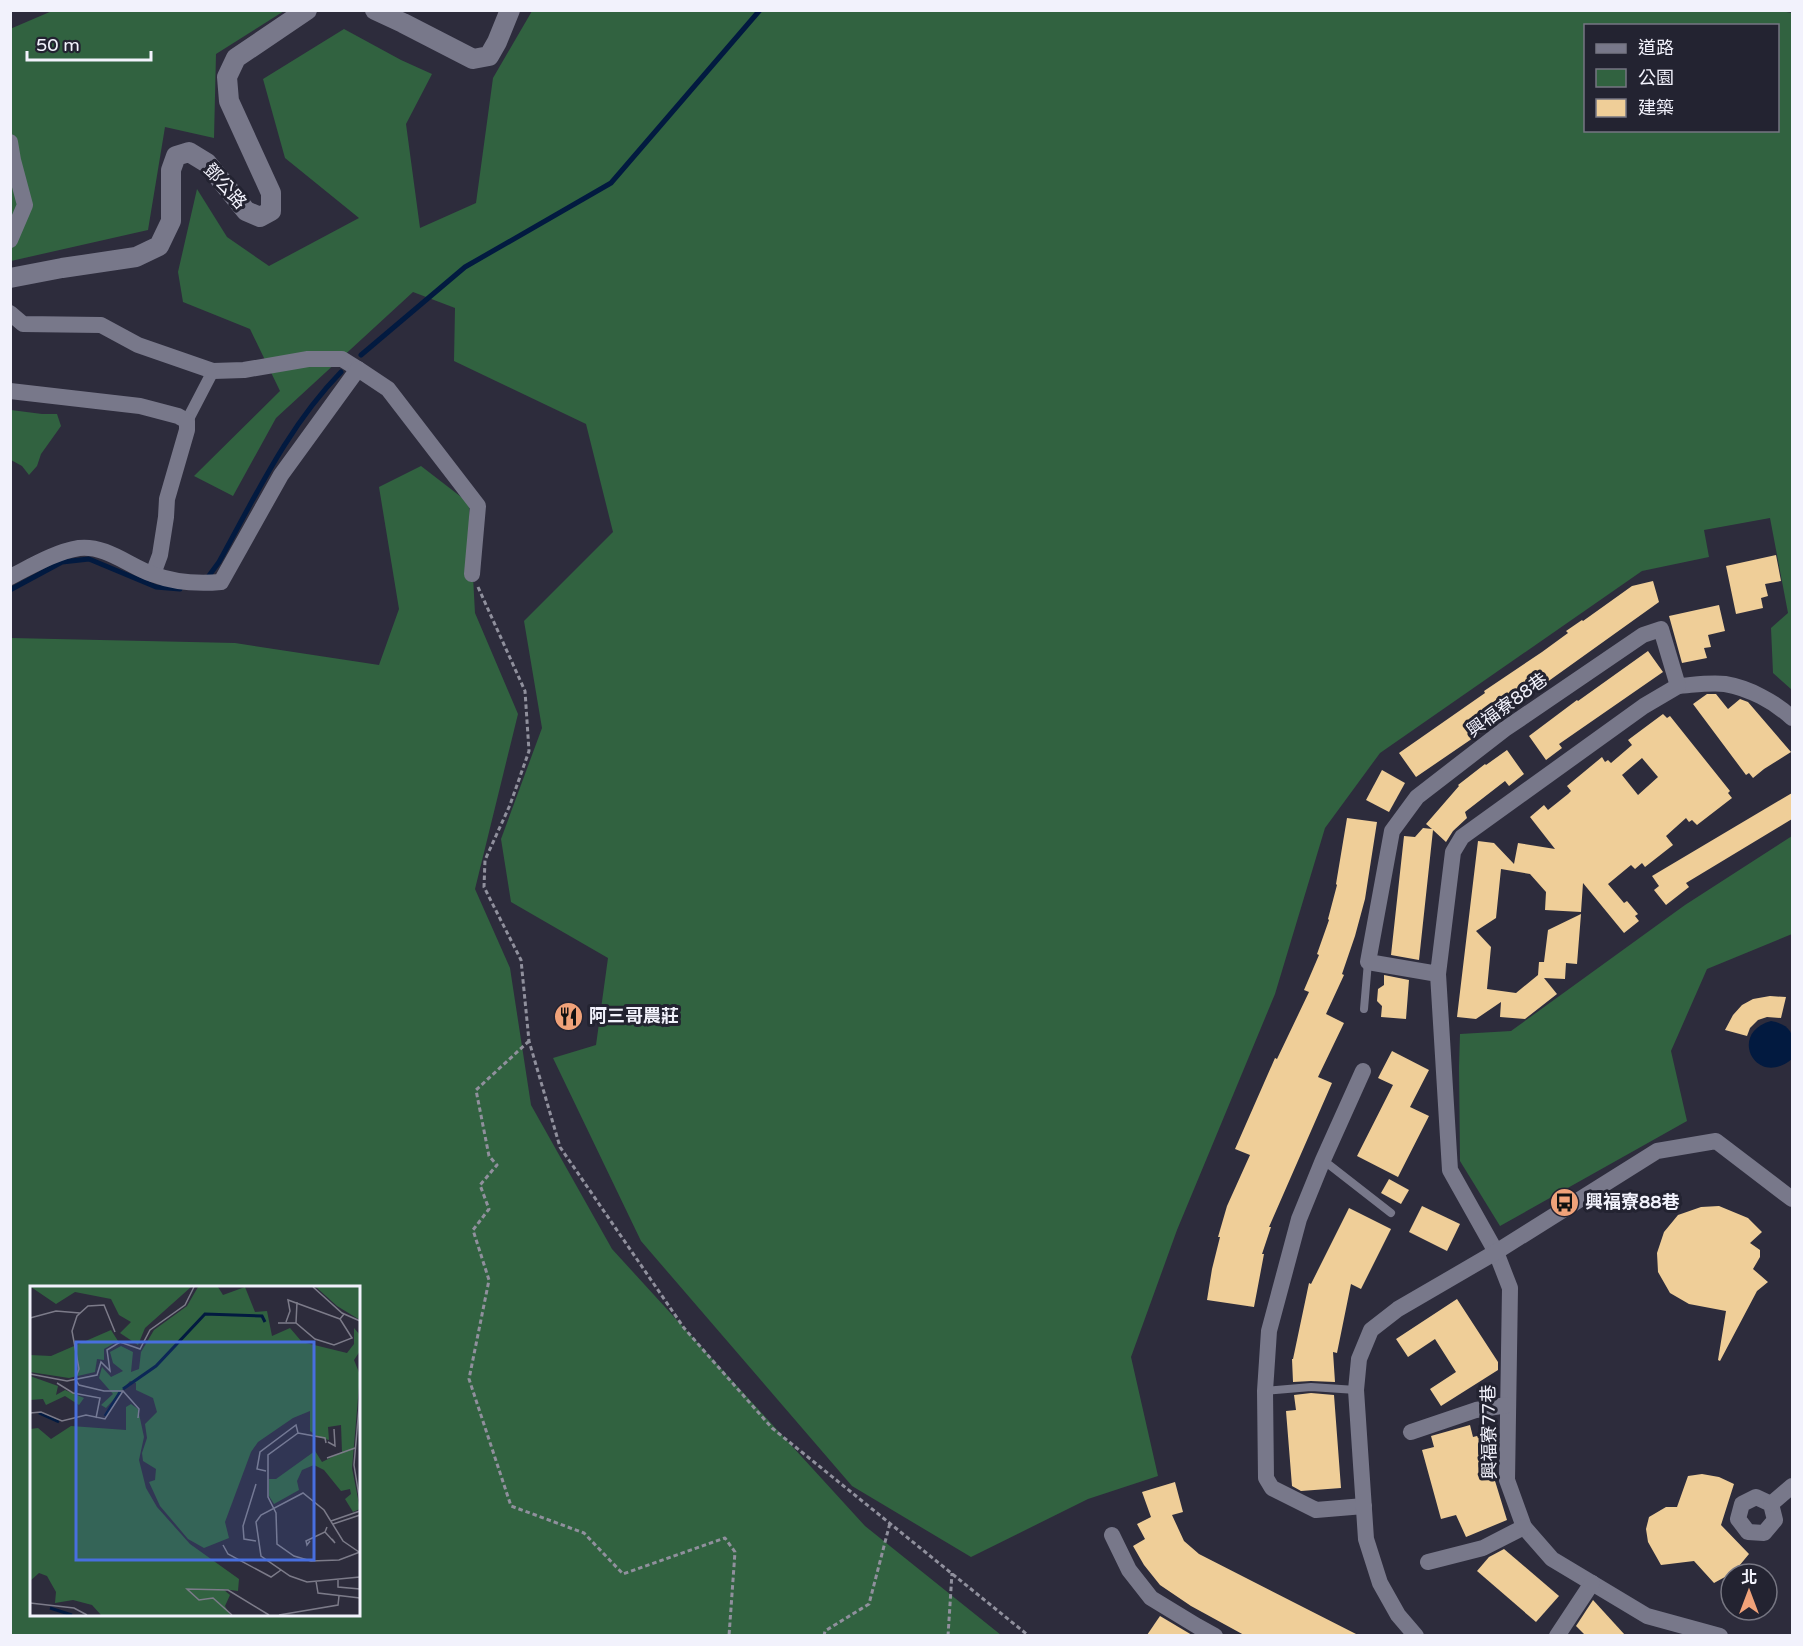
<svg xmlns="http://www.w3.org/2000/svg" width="1803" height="1646" viewBox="0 0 1803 1646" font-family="'Varela Round','Noto Sans TC',sans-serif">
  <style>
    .green { fill: #316240; fill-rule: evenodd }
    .water { fill: #021a40 }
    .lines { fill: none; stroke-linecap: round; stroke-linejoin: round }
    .stream { stroke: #021a40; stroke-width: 5 }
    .building { fill: #efce98; fill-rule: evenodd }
    .path { stroke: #90909d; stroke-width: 3; stroke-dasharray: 4.5 3; stroke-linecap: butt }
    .service { stroke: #78788a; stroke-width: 8 }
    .pedestrian { stroke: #78788a; stroke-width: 12 }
    .minor { stroke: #78788a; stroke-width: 16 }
    .tertiary { stroke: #78788a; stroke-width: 20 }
    .labels { text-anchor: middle; stroke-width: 6; stroke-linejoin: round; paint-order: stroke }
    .street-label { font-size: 18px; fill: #f2f2fc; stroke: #232331 }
    .poi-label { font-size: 18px; font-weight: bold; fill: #f2f2fc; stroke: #232331; text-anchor: start }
    .inset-river { fill: none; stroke: #021a40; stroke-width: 3 }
    .inset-road { fill: none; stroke: #7c7b89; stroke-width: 1.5 }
    .view { fill: #486fdf; fill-opacity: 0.15; stroke: #486fdf; stroke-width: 3 }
    .inset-edge { fill: none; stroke: #f2f2fc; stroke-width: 3 }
  </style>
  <rect width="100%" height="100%" fill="#2d2c3c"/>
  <g class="green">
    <path d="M1775,10L1792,13V690L1773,673L1771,628L1788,613L1770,518L1704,530L1709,557L1642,571L1380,753L1325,828L1275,994L1177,1230L1131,1357L1158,1476L1088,1499L971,1557L852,1486L641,1241L553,1058L596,1045L608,958L511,902L501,839L542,728L524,621L613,532L586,424L454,361L455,308L413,292L276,418L233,496L194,476L280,391L250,329L183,302L178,272L197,189L227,237L269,266L359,218L285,158L263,79L344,29L401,60L432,74L406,124L420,228L476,203L493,78L532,11ZM1586,26H1778V130H1586Z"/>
    <path d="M52,11H284L216,54L214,138L165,127L148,230L11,261L10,29Z"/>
    <path d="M11,410L42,414H57L61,426L41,454L37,466L29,475L22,466L11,460Z"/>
    <path d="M421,466L469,503L475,613L518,714L475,889L510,968L531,1105L612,1249L865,1526L1001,1635L11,1636V638L235,643L379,665L399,609L379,487ZM32,1288H358V1614H32Z"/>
    <path d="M1792,836V934L1707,969L1671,1051L1687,1121L1500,1226L1460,1161L1459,1067L1460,1034L1511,1031L1685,905Z"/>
  </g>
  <path class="water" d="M1771,1021C1794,1025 1795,1038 1792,1059C1756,1089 1727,1033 1771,1021Z"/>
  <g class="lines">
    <g class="stream">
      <path d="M361,355L465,267L611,183L760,10"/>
      <path d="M208,577L219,562C255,497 288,426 341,372"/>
      <path d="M10,590L62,562L89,559L156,587L180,589"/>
    </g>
  </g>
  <g class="building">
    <path d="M1776,555L1781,581L1765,584L1768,596L1761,598L1763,608L1736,614L1726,566Z"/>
    <path d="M1653,581L1659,602L1543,685L1492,719L1495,723L1416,777L1399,753L1485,693L1484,691L1542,652L1568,633L1566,631L1582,620L1583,621L1632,586Z"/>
    <path d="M1719,605L1725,631L1708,635L1711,647L1704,648L1707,658L1682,663L1669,616Z"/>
    <path d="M1648,651L1663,672L1559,744L1562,748L1546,760L1529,736L1577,700L1578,701Z"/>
    <path d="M1707,694H1716L1728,709L1740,699L1748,702L1791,752L1764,769L1753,778L1749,773L1746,775L1693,704Z"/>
    <path d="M1663,714L1667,718L1670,716L1730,791L1728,793L1732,798L1697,825L1692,820L1689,822L1686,818L1666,836L1673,845L1645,867L1642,863L1635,869L1631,865L1608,884L1624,903L1627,901L1638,914L1635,916L1639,921L1624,933L1583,883L1581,912L1545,910L1546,892L1530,874L1501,869L1496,918L1476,931L1491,947L1487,989L1516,993L1538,975L1539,962H1544L1548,930L1581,914L1577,964L1566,963L1565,979L1544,978L1557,994L1525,1019L1500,1017L1501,1002L1476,1019L1457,1017L1478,841L1494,843L1514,864L1518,843L1555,849L1530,817L1544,805L1548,810L1568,794L1571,791L1567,786L1602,757L1605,762L1608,760L1611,763L1632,745L1628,740ZM1642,758L1658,777L1638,795L1622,775Z"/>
    <path d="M1507,750L1524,774L1509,786L1505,781L1465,812L1467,818L1453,831L1446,842L1433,830L1419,960L1391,955L1404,836L1415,837L1423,828L1432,829L1426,824L1459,786L1458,785L1485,764L1486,765Z"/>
    <path d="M1382,770L1405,783L1389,812L1366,800Z"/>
    <path d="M1792,793V819L1686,883L1689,887L1666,905L1654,890L1659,886L1652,876Z"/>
    <path d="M1347,818L1377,822L1365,899L1355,936L1342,974L1344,975L1326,1014L1344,1023L1318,1077L1332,1083L1269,1227H1271L1262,1254H1264L1254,1307L1207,1300L1212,1269L1220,1237H1218L1227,1206L1250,1155L1235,1149L1275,1058L1277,1059L1309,992L1304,990L1319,955L1317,954L1329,920L1328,919L1337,885L1336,884Z"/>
    <path d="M1384,975L1409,980L1406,1019L1381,1017L1382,1006L1377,1001L1378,989L1384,985Z"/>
    <path d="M1770,996L1786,997L1781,1018L1767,1017L1758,1020L1750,1028L1747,1036L1725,1030L1733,1015L1742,1005L1753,999Z"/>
    <path d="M1392,1051L1429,1070L1410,1107L1429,1116L1398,1177L1357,1156L1393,1085L1378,1078Z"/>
    <path d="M1389,1179L1409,1190L1401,1204L1381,1193Z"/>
    <path d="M1422,1206L1460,1224L1447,1251L1409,1232Z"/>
    <path d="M1719,1206L1748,1218L1762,1232L1750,1243L1760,1250V1257L1753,1269L1768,1282L1757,1291L1720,1361L1718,1360L1726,1311L1689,1304L1670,1293L1658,1272L1657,1253L1664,1232L1678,1215L1701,1207Z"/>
    <path d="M1349,1208L1391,1229L1361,1289L1351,1284L1337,1353L1333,1352L1335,1382L1311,1381L1293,1382L1292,1359H1293L1309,1283L1311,1284Z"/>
    <path d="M1457,1299L1498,1362V1370L1441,1406L1430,1389L1456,1372L1435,1339L1408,1357L1396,1339Z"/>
    <path d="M1311,1393L1334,1395L1341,1488L1301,1491L1292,1486L1286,1411L1296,1410L1294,1395Z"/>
    <path d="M1470,1425L1473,1437L1481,1435L1507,1520L1466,1537L1456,1515L1441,1519L1422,1450L1434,1447L1431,1436Z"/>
    <path d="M1702,1474L1719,1477L1734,1484L1721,1525L1749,1554L1734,1572L1714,1583L1694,1561L1661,1565L1648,1542L1646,1529L1649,1517L1666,1507H1677L1688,1476Z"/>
    <path d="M1175,1482L1183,1512L1172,1515L1184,1541L1199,1554L1358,1635H1244L1191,1606L1160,1585L1144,1565L1133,1546L1145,1539L1137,1524L1151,1517L1142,1492Z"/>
    <path d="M1504,1549L1559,1596L1536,1622L1477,1571L1489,1557Z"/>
    <path d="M1593,1600L1625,1635H1585L1576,1626Z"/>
    <path d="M1160,1616L1192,1635H1147Z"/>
  </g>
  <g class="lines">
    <g class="path">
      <path d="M478,587L525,691L529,751L510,805L485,860L484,887L521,960L529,1041L560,1147L684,1328L772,1428L1029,1636"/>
      <path d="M529,1041L476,1090L489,1156L497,1165L480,1185L489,1209L473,1230L489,1280L469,1379L511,1506L584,1533L623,1574L725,1538L735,1552L729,1636"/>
      <path d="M824,1636L825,1631L869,1604L890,1523"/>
      <path d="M948,1636L952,1573"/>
    </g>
    <g class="service">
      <path d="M1364,1009L1368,962"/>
      <path d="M1323,1160L1391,1213"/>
      <path d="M1265,1391L1311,1387L1356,1390"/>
    </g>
    <path class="pedestrian" d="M187,421L213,371"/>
    <g class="minor">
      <path d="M10,142L13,160L25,205L10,240"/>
      <path d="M10,313L23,324L101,325L138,345L213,371L244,370L308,359H342L358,369"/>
      <path d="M10,391L140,406L178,416L187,421V430L167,499L166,517L160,555L153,574"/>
      <path d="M10,577C32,566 55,552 79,548C106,545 129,566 152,574C173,582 199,584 221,582L281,475L358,369L388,389L478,506L472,574"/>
      <path d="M1678,686C1693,685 1711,682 1725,684C1749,688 1775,702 1792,718"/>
      <path d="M1438,974L1368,962L1392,831L1417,797L1505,729L1643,635L1661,629L1678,686L1644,706L1462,837L1453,852L1438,974L1450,1170L1496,1252L1510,1288L1507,1480L1524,1527L1552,1559L1647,1616L1720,1636"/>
      <path d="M1363,1071L1323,1160L1299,1219L1269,1331L1265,1391L1266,1478L1272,1488L1316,1510L1364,1506"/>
      <path d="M1411,1432L1476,1410L1507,1405"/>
      <path d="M1756,1497L1771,1504L1775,1520L1764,1533L1748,1532L1738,1519L1742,1504Z"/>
      <path d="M1771,1504L1792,1486"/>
      <path d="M1112,1535L1129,1570L1151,1598L1197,1626L1215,1636"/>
      <path d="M1428,1562L1483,1548L1524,1527"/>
      <path d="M1416,1636L1398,1615L1380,1583L1366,1539L1356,1390L1359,1359L1371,1330L1398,1309L1496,1252L1657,1151L1716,1141L1792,1199"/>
      <path d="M1557,1636L1592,1583"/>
    </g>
    <g class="tertiary">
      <path d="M375,10L403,23L473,59L489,56L497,42L510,10"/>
      <path d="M10,278L62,268L136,257L159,246L171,221V170L176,156L189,152L207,163L246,211L260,217L271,211V193L229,101L227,77L236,58L307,10"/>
    </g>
  </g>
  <defs>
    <symbol id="restaurant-disc" viewBox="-11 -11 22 22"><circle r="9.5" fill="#f0a279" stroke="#232331"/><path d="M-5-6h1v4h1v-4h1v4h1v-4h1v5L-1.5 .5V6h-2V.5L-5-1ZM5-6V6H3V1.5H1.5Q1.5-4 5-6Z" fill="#111"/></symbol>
    <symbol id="bus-disc" viewBox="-11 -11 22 22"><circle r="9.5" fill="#f0a279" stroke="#232331"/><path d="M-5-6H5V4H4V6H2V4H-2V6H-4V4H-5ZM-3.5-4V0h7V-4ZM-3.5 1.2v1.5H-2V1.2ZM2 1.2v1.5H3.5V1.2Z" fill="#111"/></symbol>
  </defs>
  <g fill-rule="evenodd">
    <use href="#restaurant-disc" x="552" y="1000" width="33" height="33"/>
    <use href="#bus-disc" x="1548" y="1186" width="33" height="33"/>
  </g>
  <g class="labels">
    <g class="street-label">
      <text transform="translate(225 186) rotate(48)" y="6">鄧公路</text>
      <text transform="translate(1507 705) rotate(-36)" y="6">興福寮88巷</text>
      <text transform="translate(1489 1432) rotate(-91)" y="6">興福寮77巷</text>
    </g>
    <g class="poi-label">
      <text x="589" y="1022">阿三哥農莊</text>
      <text x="1585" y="1208">興福寮88巷</text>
    </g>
  </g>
  <g transform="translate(30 1286)">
    <rect width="330" height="330" fill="#2d2c3c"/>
    <path d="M1,1H161L115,42L108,59L90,47L101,36L89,29L81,13L45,6L26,18ZM168,1H188L193,9L215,1L225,26L237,25L242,50L260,42L272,56L317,67L324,58V42L330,49V65L324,74L330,89L322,182L330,223L323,226L315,213L321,208L320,203L311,205L294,184L284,179L272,184L267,195L269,204L244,218L239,210V193H246L285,165L292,176L312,166L311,139L298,141L299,154L288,151L280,145V125L263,132L228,156L221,166L195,236L199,252L174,262L158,253L130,220L119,196L125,194L126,183L113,175L112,167L117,152L115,138L127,126L123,112L106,104V97L100,95L76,122L71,119L83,108L69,92L72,81L81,91L93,85L83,77L80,66L91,60L103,66L101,86L109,83L111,66L124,44L157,20ZM286,1H330V34L307,20ZM81,44L88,55L74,63V74L67,73L65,86L39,92L0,86V69L21,70ZM0,90L28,100L26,109L35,104L54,112L49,119L35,110L16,119L13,113L0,114ZM101,118L108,123L114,151L109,174L116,202L127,221L160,258L209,293L208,305L193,303L200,309L195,320L200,329H71L62,319L43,314L25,317L26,306L17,290L9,287L0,295V143L8,142L21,153L41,140L96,144V121Z" fill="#316240"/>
    <path class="inset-river" d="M93,103L126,80L175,28L232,30L235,36M9,127L29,136M75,130L90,106M20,322L42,329"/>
    <path class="inset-road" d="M283,1L312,27L330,35M0,32L26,25L50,27M256,36L260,25L258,14L310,33M248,37H266L285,53L304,59L322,52L310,33L314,28M266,37L267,16M85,46L74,19L58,20L47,30L42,45L49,83L45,93L49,99L74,105H93M0,88L37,95L67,89L71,76L80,85L77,64L90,56L110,63L120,44L155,19L164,1M27,97L43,107L70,112L66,132M330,110L324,179L330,216M0,127L11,126L32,135L56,129L75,133L93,105L109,123L108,132M268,147L295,152L296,157M298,156L305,160L304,143M297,172L325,162M236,185L227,183L230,166L266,139L268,147L238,169V211L246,227L247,258L264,270L281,275L309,274L330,266M226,198L213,240L214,253L226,255M301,235L330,225M303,238L330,229M295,246L305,257L302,253M280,255L277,259L276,255L295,246L297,241M193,259L198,268L241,291L251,284M329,266L313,255L294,224L273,207L231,229L226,236L231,270L260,290L277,296L330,291M308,294V301L330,303M286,295L288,307L330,312M0,317L44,322L57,329M202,329L183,312L169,314L157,303L198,304L239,329M249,329L308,319L309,310"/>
    <path class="view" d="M46,56H284V274H46Z"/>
    <rect width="330" height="330" class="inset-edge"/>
  </g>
  <rect width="1803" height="1646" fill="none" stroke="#f2f2fc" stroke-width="24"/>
  <rect x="1584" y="24" width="195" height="108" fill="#232331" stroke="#767682" stroke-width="1.5"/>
  <rect x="1596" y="44" width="30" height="9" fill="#78788a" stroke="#767682" stroke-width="1.5"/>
  <text x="1638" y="54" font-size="18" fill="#f2f2fc">道路</text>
  <rect x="1596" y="69" width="30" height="18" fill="#316240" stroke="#767682" stroke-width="1.5"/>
  <text x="1638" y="84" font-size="18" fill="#f2f2fc">公園</text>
  <rect x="1596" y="99" width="30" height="18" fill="#efce98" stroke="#767682" stroke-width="1.5"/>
  <text x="1638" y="114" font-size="18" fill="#f2f2fc">建築</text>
  <g transform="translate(1749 1592)"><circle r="28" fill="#232331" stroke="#767682" stroke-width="1.5"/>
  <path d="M0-4.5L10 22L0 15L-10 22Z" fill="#f0a279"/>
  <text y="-9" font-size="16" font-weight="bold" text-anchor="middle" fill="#f2f2fc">北</text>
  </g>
  <path d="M27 51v9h124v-9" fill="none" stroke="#f2f2fc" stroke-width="3"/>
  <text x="36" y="51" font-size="18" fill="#f2f2fc" stroke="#232331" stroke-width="4.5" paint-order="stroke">50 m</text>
</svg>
